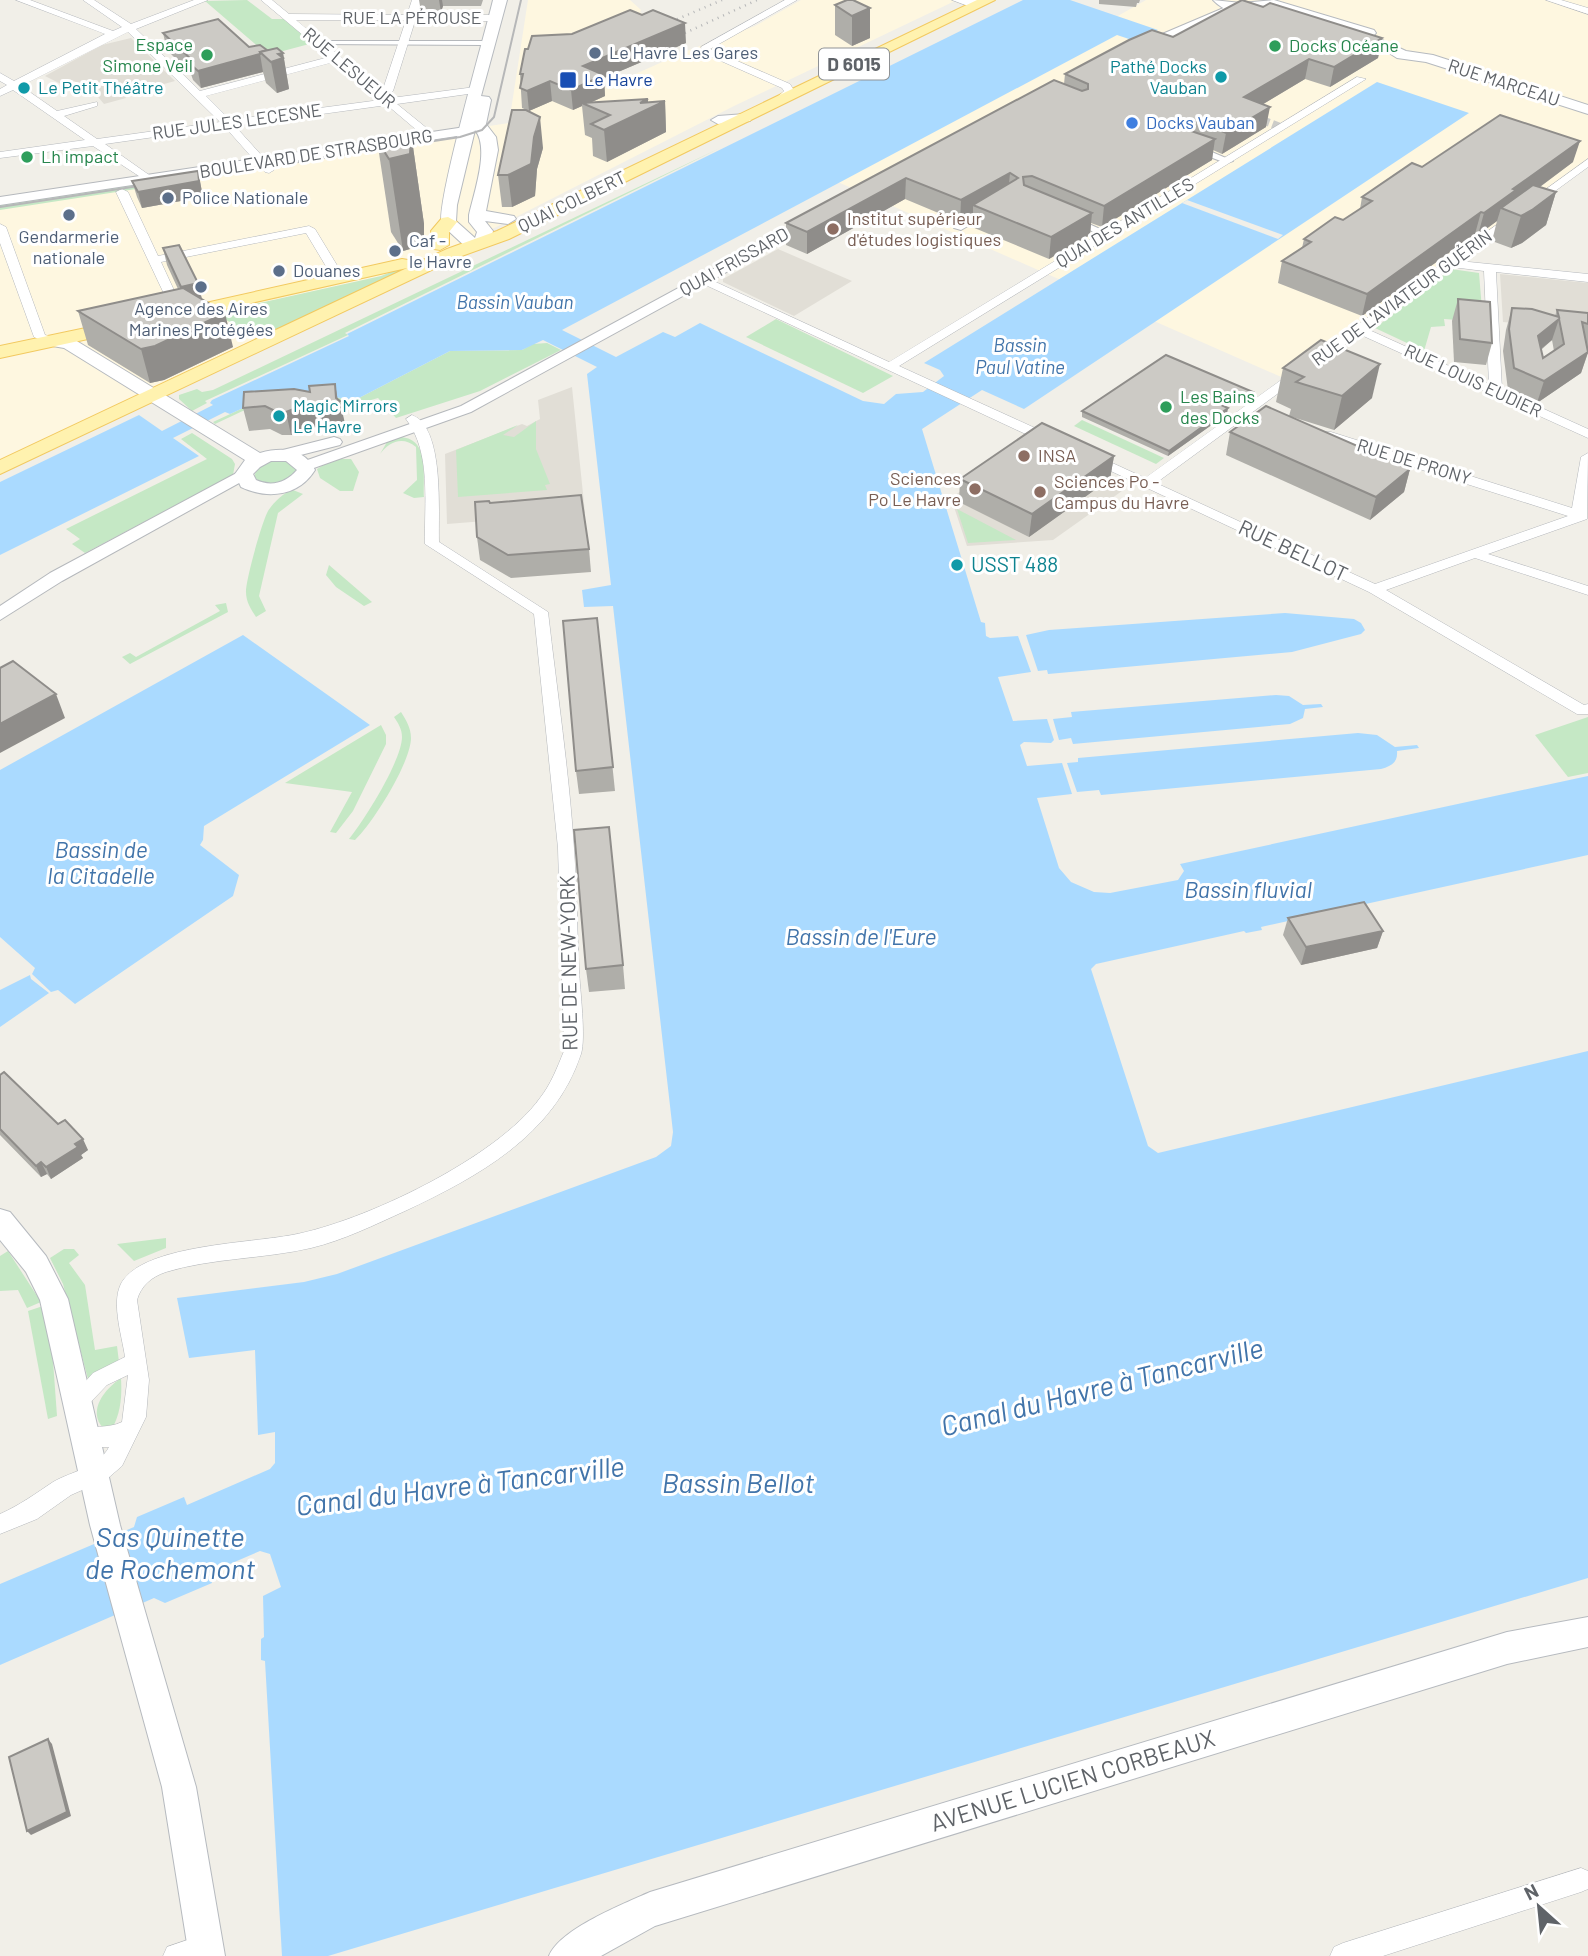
<svg xmlns="http://www.w3.org/2000/svg" width="1588" height="1956" viewBox="0 0 1588 1956" font-family="Barlow,sans-serif">
  <style>
    .commercial { fill: #fef7e0 }
    .education { fill: #e1ded6 }
    .green { fill: #c5e8c5 }
    .water { fill: #aadaff }
    .pier { fill: #f1efe8 }
    .lines { fill: none; stroke-linecap: round; stroke-linejoin: round }
    .pedestrian-tunnel { stroke: #ccccc8; stroke-width: 8; stroke-dasharray: 8 3.5; stroke-linecap: butt }
    .pedestrian-casing { stroke: #b5b8bc; stroke-width: 2 }
    .minor-casing { stroke: #b5b8bc; stroke-width: 1 }
    .tertiary-casing { stroke: #b5b8bc; stroke-width: 2 }
    .secondary-casing { stroke: #b6babf; stroke-width: 2 }
    .primary-casing { stroke: #f2c960; stroke-width: 2 }
    .pedestrian { fill: #fff; fill-rule: evenodd }
    .minor { fill: #fff; fill-rule: evenodd }
    .tertiary { fill: #fff; fill-rule: evenodd }
    .secondary { fill: #fff; fill-rule: evenodd }
    .primary { fill: #fff2af; fill-rule: evenodd }
    .tram { stroke: #b6b7b8; stroke-width: 2 }
    .rail { stroke: #b6b7b8; stroke-width: 2.5; stroke-dasharray: 1 5; stroke-linecap: butt }
    .wall { fill: #afaea9; fill-rule: evenodd }
    .shaded-wall { fill: #8f8d8a }
    .building { fill: #cccac5; stroke: #8f8d8a; stroke-width: 2; fill-rule: evenodd }
    .leisure-dot { fill: #2e9e5b; stroke: #fff; stroke-width: 2.5 }
    .service-dot { fill: #5c6f8a; stroke: #fff; stroke-width: 2.5 }
    .culture-dot { fill: #0f9aa8; stroke: #fff; stroke-width: 2.5 }
    .transit-dot { fill: #1a4fb4; stroke: #fff; stroke-width: 2.5 }
    .shop-dot { fill: #3f7fe0; stroke: #fff; stroke-width: 2.5 }
    .education-dot { fill: #8d6e63; stroke: #fff; stroke-width: 2.5 }
    .labels { text-anchor: middle; stroke-width: 6; stroke-linejoin: round; paint-order: stroke }
    .far-street-label { font-size: 18px; fill: #5f6368; stroke: #fff }
    .far-leisure-label { font-size: 18px; fill: #27864d; stroke: #fff; text-anchor: start }
    .far-service-label { font-size: 18px; fill: #4e5e75; stroke: #fff; text-anchor: start }
    .far-culture-label { font-size: 18px; fill: #0d838f; stroke: #fff; text-anchor: start }
    .far-transit-label { font-size: 18px; fill: #164399; stroke: #fff; text-anchor: start }
    .far-shop-label { font-size: 18px; fill: #366cbe; stroke: #fff; text-anchor: start }
    .far-education-label { font-size: 18px; fill: #785e54; stroke: #fff; text-anchor: start }
    .shield { fill: #fff; stroke: #8f9295; stroke-width: 2 }
    .shield-label { font-size: 19px; font-weight: bold; fill: #5f6368 }
    .far-water-label { font-size: 19px; font-style: italic; fill: #4174aa; stroke: #fff }
    .street-label { font-size: 21px; fill: #5f6368; stroke: #fff }
    .culture-label { font-size: 21px; fill: #0d838f; stroke: #fff; text-anchor: start }
    .water-label { font-size: 23px; font-style: italic; fill: #4174aa; stroke: #fff }
    .near-street-label { font-size: 24px; fill: #5f6368; stroke: #fff }
    .near-water-label { font-size: 28px; font-style: italic; fill: #4174aa; stroke: #fff }
  </style>
  <rect width="100%" height="100%" fill="#f1efe8"/>
  <g class="commercial">
    <path d="M528,0H630L641,10L640,12L650,21L561,69L604,88L689,50L755,26L801,0H957L734,106L447,252L0,462V200L509,123Z"/>
    <path d="M1146,0H1588V163L1295,383L831,179Z"/>
  </g>
  <g class="education">
    <path d="M131,38L175,81L124,95L126,98L104,104L88,85L84,86L72,80L61,84L45,76L102,45Z"/>
    <path d="M778,249L852,281L794,316L723,282V279Z"/>
    <path d="M1500,274L1588,283V330L1503,322Z"/>
    <path d="M572,387L585,513L447,524L445,454L522,424L527,426L540,419L538,400Z"/>
    <path d="M1032,441L1129,486L1053,540L967,546L951,498Z"/>
  </g>
  <g class="green">
    <path d="M247,0L272,19H285L313,43L268,55L205,1Z"/>
    <path d="M720,148L345,333L348,335L205,401L207,403L192,411L179,399V395L197,389L202,392L213,390Z"/>
    <path d="M244,166L246,172L0,210V203Z"/>
    <path d="M441,252L259,339L214,313L381,276Z"/>
    <path d="M1451,269L1479,273L1483,322L1444,319L1445,326L1431,327L1424,351L1375,328Z"/>
    <path d="M776,319L893,376L863,393L746,337Z"/>
    <path d="M547,343L561,350L480,391L396,418L378,398L354,405L279,394L215,424L213,422L282,390L355,400L450,351L522,350L533,344Z"/>
    <path d="M1082,420L1164,458L1156,464L1074,426Z"/>
    <path d="M536,421V449L550,484L545,485L547,490L458,497L456,450L518,425L503,435L514,437Z"/>
    <path d="M192,433L232,459L235,464L233,475L85,553L72,544L80,539L66,529L207,459L181,439Z"/>
    <path d="M397,437C430,436 423,473 424,497L414,498L403,493L417,480L416,447C402,435 388,443 380,454L387,442Z"/>
    <path d="M333,459H351L359,472L353,491H340L320,478L317,469Z"/>
    <path d="M276,460L289,462L296,468V472C282,483 270,488 254,478L257,467Z"/>
    <path d="M293,490L303,494L278,513L259,596L266,611L256,617C251,609 246,602 246,592C246,579 262,522 268,511C273,503 284,492 293,490Z"/>
    <path d="M957,509L1016,540L968,543Z"/>
    <path d="M329,565L372,602L364,606L336,587L326,575Z"/>
    <path d="M226,603L228,612L130,664L122,657L130,653L136,657L220,611L215,605Z"/>
    <path d="M401,712C406,720 411,728 411,738C411,762 373,823 355,840L349,839C364,821 402,760 402,737C402,729 398,723 394,717Z"/>
    <path d="M1588,717V773L1568,777L1535,735Z"/>
    <path d="M381,725L386,735V744L353,811L336,833L330,832L352,792L285,783Z"/>
    <path d="M166,1238V1248L134,1261L117,1244Z"/>
    <path d="M64,1249H74L79,1255L69,1263L85,1285L95,1350L117,1346L119,1362L89,1383L63,1284L50,1258Z"/>
    <path d="M8,1251L41,1302L27,1308L18,1290L0,1291V1256Z"/>
    <path d="M43,1306L53,1361L57,1416L48,1419L28,1311Z"/>
    <path d="M121,1378C122,1395 121,1410 114,1425L103,1428C87,1410 105,1389 121,1378Z"/>
  </g>
  <g class="water">
    <path d="M1023,0H1070L1158,30L1135,41L1117,35L562,330L616,357L663,332L675,337L700,323L863,401L884,404L896,394L923,392L944,376L940,370L924,363L1377,82L1469,113L1024,409L982,390L922,429L981,622L985,623L986,636L990,638L1018,636L1031,672L998,677L1013,721L1047,719L1054,740L1051,743L1024,742L1020,745L1027,766L1062,763L1072,794L1037,798L1059,868L1071,882L1094,892L1110,893L1178,880L1184,871L1180,864L1588,776V855L1261,927L1262,930L1246,933L1244,931L1096,964L1091,969L1148,1146L1158,1153L1588,1051V1578L328,1956H282L265,1661L261,1660V1639L264,1637L263,1596L281,1587L270,1554L260,1551L209,1573L212,1583L165,1603L154,1598L0,1665V1584L134,1527L137,1517L184,1497L187,1505L270,1469L275,1463V1432L258,1435L255,1350L189,1358L177,1298L304,1282L337,1274L656,1157L671,1146L673,1132L613,606L584,607L582,590L611,585L587,374L597,367L543,340L522,350L450,351L355,400L282,390L230,414L225,412L173,438L199,456L0,555V482L139,415L162,431L213,405L210,403L212,400L349,336L347,334Z"/>
    <path d="M1285,613L1354,619L1361,623L1365,630L1361,634L1292,652L1048,674L1047,670L1038,671L1026,635L1049,630Z"/>
    <path d="M243,635L370,725L204,826L203,840L200,845L239,875L233,896L75,1004L58,990L51,992L32,974L35,968L0,937V770Z"/>
    <path d="M1276,695L1289,696L1303,705L1321,704L1323,707L1305,709L1303,718L1290,724L1073,744L1071,738L1059,740L1053,719L1072,717L1071,712Z"/>
    <path d="M1358,733L1377,735L1395,747L1417,745L1419,748L1397,751C1398,762 1392,766 1381,769L1101,795L1099,790L1077,792L1067,763L1078,762V758Z"/>
    <path d="M30,975L31,979L49,993L0,1027V990Z"/>
  </g>
  <path class="pier" d="M1187,200L1283,235L1278,239L1182,203Z"/>
  <g class="lines">
    <path class="pedestrian-tunnel" d="M1251,116L1283,128"/>
    <defs>
      <g id="pedestrian">
        <path d="M319,41H482L485,43L482,45L317,44V42Z"/>
        <path d="M1194,147H1200L1233,161L1226,163L1194,151Z"/>
        <path d="M983,211L990,213L961,230L954,228Z"/>
        <path d="M1072,219H1078L1111,234L1104,236L1072,223Z"/>
      </g>
      <g id="minor">
        <path d="M16,0H30L113,31L122,27L83,0H94L131,24L194,0H208L136,29L200,91L329,57L261,0H272L289,14L407,15L412,0H422L417,15H496L501,18L496,21H415L393,91L387,95L391,98L475,87L480,90L475,93L397,104L434,134V138H426L387,105L235,126L273,168L274,170L269,173L265,172L225,127L105,144L152,177L154,179L148,182L93,146L0,158V152L85,140L13,90L0,96V89L7,85L0,81V73L14,81L105,34ZM296,20H406L383,89L381,90ZM128,32L220,122L97,139L64,116L97,106V102L57,111L21,86ZM334,62L380,100L230,120L206,96Z"/>
        <path d="M785,0H797L710,49L790,84L795,92L777,105L772,102L784,91L782,88L703,53L701,47Z"/>
        <path d="M952,0H981L986,3L971,7Z"/>
        <path d="M1546,0H1561L1588,8V14Z"/>
        <path d="M1357,77L1366,79L899,366L1057,438V444H1047L697,281L707,278L889,362Z"/>
        <path d="M1588,159V167L1459,261L1588,274V282L1496,272L1502,390L1588,429V438L1359,334L1156,483L1375,584L1568,516L1321,438V432H1331L1572,508L1581,457L1588,453L1587,519L1488,554L1588,586V595L1475,558L1386,590L1584,705L1588,704V714H1577L1369,592L1083,458L1090,454L1095,455L1145,478ZM1452,267L1484,271L1489,384L1367,329Z"/>
        <path d="M122,189L128,192L158,256L309,226L315,229L346,280L336,283L306,233L161,262L184,312L174,315L116,192Z"/>
        <path d="M0,224L6,227L45,335L57,338V344H49L34,337L0,243Z"/>
        <path d="M412,415C445,427 438,513 439,542L548,612C557,691 569,770 574,849C577,889 577,930 579,970C580,990 586,1038 581,1054C554,1136 477,1177 405,1211C374,1225 344,1240 311,1248C264,1259 211,1258 166,1272C151,1277 141,1286 137,1300L149,1380L146,1417L122,1466L107,1479L71,1495L37,1519L0,1534V1514C20,1505 35,1494 53,1482C72,1471 98,1468 109,1447H84L77,1444L73,1437L77,1430C92,1425 107,1429 122,1422L128,1375L107,1385L84,1409L77,1411L70,1409L67,1402L93,1373L125,1357C122,1335 109,1298 124,1279C150,1245 250,1243 292,1235C363,1222 497,1158 540,1098C551,1084 557,1068 564,1051L558,848L534,614L425,544C424,503 432,453 406,419Z"/>
        <path d="M1581,1868L1588,1871V1889L1581,1892L1383,1956H1330L1334,1947L1343,1943Z"/>
        <path d="M205,1934L214,1938L218,1947L214,1956H163L167,1947Z"/>
      </g>
      <g id="tertiary">
        <path d="M1233,4L1243,6L1144,49L1134,46Z"/>
        <path d="M465,127L471,131L470,134L0,205V197Z"/>
        <path d="M811,216L818,220L816,223L471,412L311,469H299L297,466L299,463L461,406Z"/>
        <path d="M334,437L340,439L342,442L340,445L281,460L273,455L275,452Z"/>
        <path d="M244,469L252,474L250,477L62,581L0,620V606L50,573Z"/>
      </g>
      <g id="secondary">
        <path d="M493,0H507L481,96L489,97L491,100L486,124L496,137L498,150L486,211L514,216L516,219L508,224L485,221L493,231L490,243L474,251L468,249L442,225C434,209 486,31 493,0ZM475,130C490,148 474,192 469,215V222L477,232L475,238L456,221L457,205Z"/>
        <path d="M1213,0L1241,3L1274,0L1374,30L1376,33L1373,36L1406,51L1433,55L1588,105V114L1426,62L1397,58L1381,48L1346,36V30C1321,23 1290,9 1265,6C1248,4 1233,21 1213,0Z"/>
        <path d="M745,114L752,118L750,121L718,124L711,120L718,116Z"/>
        <path d="M53,336L75,340L260,453C282,447 304,448 315,470C299,496 268,500 241,487L235,474L245,460L64,348L47,345L44,341ZM271,461H286L297,470C286,483 271,487 256,480L253,474L260,467Z"/>
        <path d="M0,1209L10,1212L46,1256L68,1299L120,1525L196,1787L225,1956H189L162,1787L90,1525L40,1300L26,1272L0,1240Z"/>
        <path d="M1588,1617V1647L1507,1664L655,1926L601,1956H549C560,1929 623,1904 650,1892L1507,1632Z"/>
      </g>
      <g id="primary">
        <path d="M977,0H995L509,239L459,257L0,474V460L407,268L180,319L174,318L171,314L174,310L402,259L408,260L411,264L408,267L447,249L497,231Z"/>
        <path d="M448,217L457,222L449,232V245L440,250L434,249L431,231L442,218Z"/>
        <path d="M119,321L128,327L125,331L0,358V346Z"/>
      </g>
    </defs>
    <use href="#pedestrian" class="pedestrian-casing"/>
    <use href="#minor" class="minor-casing"/>
    <use href="#tertiary" class="tertiary-casing"/>
    <use href="#secondary" class="secondary-casing"/>
    <use href="#primary" class="primary-casing"/>
    <use href="#pedestrian" class="pedestrian"/>
    <use href="#minor" class="minor"/>
    <use href="#tertiary" class="tertiary"/>
    <use href="#secondary" class="secondary"/>
    <use href="#primary" class="primary"/>
    <g class="tram">
      <path d="M180,180L460,137L482,130L494,117L521,0"/>
      <path d="M0,207L152,184"/>
    </g>
    <g class="rail">
      <path d="M666,24L722,0"/>
      <path d="M674,38L757,0"/>
    </g>
  </g>
  <g class="wall">
    <path d="M419,0H483L481,6H443L441,12H421Z"/>
    <path d="M847,0L870,38L852,46L835,35V5Z"/>
    <path d="M1099,0H1140L1139,3H1137L1136,7L1099,4Z"/>
    <path d="M1263,7L1382,38L1378,58L1330,87L1305,79L1263,104L1266,127L1222,154L1213,150L1212,160L1102,227L1091,223L1090,235L1049,259L972,227L973,214L960,222L905,199L807,254L786,245V223L1064,84L1065,74Z"/>
    <path d="M163,33L283,53L289,89L277,93L266,83L263,72L201,88L193,80L191,74L167,50Z"/>
    <path d="M686,43L604,78L605,96L590,103L648,99V102L665,101L666,132L607,162L593,156L592,138L585,135L582,106L573,110L552,101L529,111L522,108L520,74Z"/>
    <path d="M411,133L424,224V245L403,251L391,232L377,140Z"/>
    <path d="M543,148L537,169L535,196L512,207H502L498,175Z"/>
    <path d="M1573,162L1540,187L1556,192L1546,225L1522,243L1511,248L1492,241L1497,221L1478,235L1475,234L1362,316L1278,283L1282,261L1302,248L1304,239L1343,220L1360,209L1362,197Z"/>
    <path d="M198,171L203,197L142,208L137,197L132,181Z"/>
    <path d="M163,248L198,283L202,299L233,347L164,380L150,383L88,345L78,311L178,289L167,265Z"/>
    <path d="M1458,299L1492,343L1486,365L1454,362L1452,321Z"/>
    <path d="M1512,308L1555,316L1557,310L1588,313V353L1581,373L1537,403L1508,390L1503,351L1506,330ZM1552,340L1554,351L1543,358L1541,350Z"/>
    <path d="M1166,355L1253,392L1252,398L1243,404L1215,396L1213,402L1227,414L1168,456L1082,417V411Z"/>
    <path d="M1283,368L1372,398L1334,430L1289,416L1291,409L1276,402Z"/>
    <path d="M338,399L345,424L308,428L291,435H282L270,429L249,431L243,408Z"/>
    <path d="M1230,432L1410,469L1404,492L1370,520L1226,455Z"/>
    <path d="M1114,456L1110,479L1029,537L959,502L960,479Z"/>
    <path d="M490,503L589,549L591,572L511,578L480,560L477,537Z"/>
    <path d="M597,618L615,791L579,794L576,771Z"/>
    <path d="M1288,918L1383,931L1377,948L1301,965L1283,935Z"/>
    <path d="M623,965L625,989L589,992L586,969Z"/>
    <path d="M0,1075L88,1150L81,1155L83,1158L51,1179L47,1174L41,1177L0,1135Z"/>
  </g>
  <g class="shaded-wall">
    <path d="M439,0H442L443,6L441,12Z"/>
    <path d="M870,8V38L852,46V16Z"/>
    <path d="M685,23L686,43L604,78L605,96L585,105L582,103V106L573,110L571,90L583,66Z"/>
    <path d="M1382,38L1378,58L1330,87L1334,67Z"/>
    <path d="M283,53L289,89L277,93L271,62L278,54Z"/>
    <path d="M260,54L263,72L201,88L198,71Z"/>
    <path d="M1309,59L1305,79L1240,118L1244,97Z"/>
    <path d="M550,81L552,101L529,111L527,91Z"/>
    <path d="M648,99V109L665,101L666,132L607,162L604,130Z"/>
    <path d="M1270,107L1266,127L1222,154L1226,133Z"/>
    <path d="M540,117L543,148L537,169L535,196L512,207L508,175L534,137Z"/>
    <path d="M411,133L424,224V245L403,251L389,159Z"/>
    <path d="M1215,139L1212,160L1102,227L1104,206Z"/>
    <path d="M1580,141L1573,162L1507,211L1501,208L1497,221L1478,235L1484,213L1513,189Z"/>
    <path d="M198,171L203,197L142,208L138,192Z"/>
    <path d="M1010,173L1008,194L973,205V214L960,222L961,200Z"/>
    <path d="M906,178L905,199L807,254V232Z"/>
    <path d="M1556,192L1546,225L1522,243L1511,248L1521,216Z"/>
    <path d="M1481,212L1475,234L1362,316L1367,294Z"/>
    <path d="M1092,213L1090,235L1049,259L1051,237Z"/>
    <path d="M198,283L202,300L185,304L181,287Z"/>
    <path d="M225,313L233,347L164,380L150,383L141,349Z"/>
    <path d="M1559,319L1552,340L1531,357L1538,336Z"/>
    <path d="M1588,352L1581,373L1537,403L1544,381Z"/>
    <path d="M1380,364L1372,398L1334,430L1342,396Z"/>
    <path d="M335,384L338,401H340L345,424L308,428L291,435L286,412Z"/>
    <path d="M1253,392L1252,398L1243,404L1244,399Z"/>
    <path d="M1228,408L1227,414L1168,456L1169,451Z"/>
    <path d="M1114,456L1110,479L1029,537L1032,514Z"/>
    <path d="M1410,469L1404,492L1370,520L1376,497Z"/>
    <path d="M56,694L65,718L0,753V724Z"/>
    <path d="M1383,931L1377,948L1301,965L1306,947Z"/>
    <path d="M83,1139L88,1150L81,1155L83,1158L51,1179L46,1167Z"/>
    <path d="M41,1162L47,1174L41,1177L36,1166Z"/>
    <path d="M48,1739L52,1744L71,1816L31,1835L27,1831Z"/>
  </g>
  <g class="building">
    <path d="M847,0H853L870,8L852,16L835,5Z"/>
    <path d="M1242,0L1263,7L1270,3L1382,38L1334,67L1309,59L1244,97L1270,107L1226,133L1199,122H1190L1191,131L1215,139L1104,206L1032,176L1023,177L1024,185L1092,213L1051,237L973,205L1018,178L1010,173L961,200L906,178L807,232L786,223L1054,80L1082,91L1088,89V84L1065,74L1129,40L1152,30L1173,37Z"/>
    <path d="M630,10L642,15L653,10L685,23L583,66L604,75L571,90L550,81L527,91L520,88L523,74H520L525,49H528L532,36L572,34Z"/>
    <path d="M218,19L249,47L260,45L267,50L260,52V54L198,71L189,63L193,61L163,33Z"/>
    <path d="M277,48L283,53L278,54L283,58L271,62L260,52Z"/>
    <path d="M648,99L640,103L665,101L604,130L591,124L610,115L582,103Z"/>
    <path d="M512,110H526L540,117L534,137L531,164L508,175H498Z"/>
    <path d="M1500,115L1580,141L1513,189L1516,190L1484,213L1481,212L1367,294L1282,261L1311,242L1304,239L1335,217L1343,220L1372,201L1362,197L1412,163L1422,167Z"/>
    <path d="M411,133L410,154L389,159L377,140Z"/>
    <path d="M198,171L199,181L138,192L132,181Z"/>
    <path d="M1533,185L1556,192L1532,210L1521,216L1501,208Z"/>
    <path d="M179,245L198,283L181,287L163,248Z"/>
    <path d="M183,288L225,313L155,346L141,349L78,311Z"/>
    <path d="M1458,299L1490,302L1492,343L1460,339Z"/>
    <path d="M1512,308L1532,309L1559,317L1557,310L1588,313V324L1582,322L1588,352L1544,381L1514,368L1509,329ZM1559,319L1564,344L1543,358L1538,336Z"/>
    <path d="M1321,340L1380,364L1342,396L1296,382L1304,377L1283,368Z"/>
    <path d="M1166,355L1253,392L1244,399L1216,391L1212,401L1228,408L1169,451L1082,411Z"/>
    <path d="M335,384L336,398L340,401L304,405L286,412H277L265,406L243,408L244,392L294,389L310,392L309,386Z"/>
    <path d="M1266,406L1410,469L1376,497L1230,432Z"/>
    <path d="M1042,423L1114,456L1032,514L960,479Z"/>
    <path d="M581,495L589,549L508,555L477,537L475,502L489,501L490,503Z"/>
    <path d="M597,618L613,767L576,771L563,621Z"/>
    <path d="M13,661L56,694L0,724V668Z"/>
    <path d="M609,827L623,965L586,969L574,830Z"/>
    <path d="M1364,902L1383,931L1306,947L1288,918Z"/>
    <path d="M4,1072L58,1124L65,1120L83,1139L75,1144L78,1147L46,1167L41,1162L36,1166L0,1129V1075Z"/>
    <path d="M48,1739L67,1812L27,1831L9,1757Z"/>
  </g>
  <g class="leisure-dot">
    <circle cx="1275" cy="46" r="7"/>
    <circle cx="207" cy="55" r="7"/>
    <circle cx="27" cy="157" r="7"/>
    <circle cx="1166" cy="407" r="7"/>
  </g>
  <g class="service-dot">
    <circle cx="595" cy="53" r="7"/>
    <circle cx="168" cy="198" r="7"/>
    <circle cx="69" cy="215" r="7"/>
    <circle cx="395" cy="251" r="7"/>
    <circle cx="279" cy="271" r="7"/>
    <circle cx="201" cy="287" r="7"/>
  </g>
  <g class="culture-dot">
    <circle cx="1221" cy="77" r="7"/>
    <circle cx="24" cy="88" r="7"/>
    <circle cx="279" cy="416" r="7"/>
    <circle cx="957" cy="565" r="7"/>
  </g>
  <rect class="transit-dot" x="559" y="71" width="18" height="18" rx="3.5"/>
  <circle class="shop-dot" cx="1132" cy="123" r="7"/>
  <g class="education-dot">
    <circle cx="833" cy="229" r="7"/>
    <circle cx="1024" cy="456" r="7"/>
    <circle cx="975" cy="489" r="7"/>
    <circle cx="1040" cy="492" r="7"/>
  </g>
  <g class="labels">
    <g class="far-street-label">
      <text x="412" y="24">RUE LA PÉROUSE</text>
      <text transform="translate(349 68) rotate(40)" y="6">RUE LESUEUR</text>
      <text transform="translate(1504 83) rotate(18)" y="6">RUE MARCEAU</text>
      <text transform="translate(237 122) rotate(-8)" y="6">RUE JULES LECESNE</text>
      <text transform="translate(316 154) rotate(-9)" y="6">BOULEVARD DE STRASBOURG</text>
      <text transform="translate(572 202) rotate(-26)" y="6">QUAI COLBERT</text>
      <text transform="translate(1125 223) rotate(-31)" y="6">QUAI DES ANTILLES</text>
      <text transform="translate(734 262) rotate(-29)" y="6">QUAI FRISSARD</text>
      <text transform="translate(1402 298) rotate(-36)" y="6">RUE DE L'AVIATEUR GUÉRIN</text>
      <text transform="translate(1473 381) rotate(25)" y="6">RUE LOUIS EUDIER</text>
      <text transform="translate(1414 462) rotate(17)" y="6">RUE DE PRONY</text>
    </g>
    <g class="far-leisure-label">
      <text x="193" y="51" text-anchor="end">Espace<tspan x="193" dy="21">Simone Veil</tspan></text>
      <text x="1289" y="52">Docks Océane</text>
      <text x="41" y="163">Lh impact</text>
      <text x="1180" y="403">Les Bains<tspan x="1180" dy="21">des Docks</tspan></text>
    </g>
    <g class="far-service-label">
      <text x="609" y="59">Le Havre Les Gares</text>
      <text x="182" y="204">Police Nationale</text>
      <text x="69" y="243" text-anchor="middle">Gendarmerie<tspan x="69" dy="21">nationale</tspan></text>
      <text x="409" y="247">Caf -<tspan x="409" dy="21">le Havre</tspan></text>
      <text x="293" y="277">Douanes</text>
      <text x="201" y="315" text-anchor="middle">Agence des Aires<tspan x="201" dy="21">Marines Protégées</tspan></text>
    </g>
    <g class="far-culture-label">
      <text x="1207" y="73" text-anchor="end">Pathé Docks<tspan x="1207" dy="21">Vauban</tspan></text>
      <text x="38" y="94">Le Petit Théâtre</text>
      <text x="293" y="412">Magic Mirrors<tspan x="293" dy="21">Le Havre</tspan></text>
    </g>
    <g class="far-transit-label">
      <text x="584" y="86">Le Havre</text>
    </g>
    <g class="far-shop-label">
      <text x="1146" y="129">Docks Vauban</text>
    </g>
    <g class="far-education-label">
      <text x="847" y="225">Institut supérieur<tspan x="847" dy="21">d'études logistiques</tspan></text>
      <text x="1038" y="462">INSA</text>
      <text x="961" y="485" text-anchor="end">Sciences<tspan x="961" dy="21">Po Le Havre</tspan></text>
      <text x="1054" y="488">Sciences Po -<tspan x="1054" dy="21">Campus du Havre</tspan></text>
    </g>
    <rect class="shield" x="819" y="48.5" width="70" height="31" rx="5"/>
    <g class="shield-label">
      <text x="854" y="71">D 6015</text>
    </g>
    <g class="far-water-label">
      <text x="515" y="309">Bassin Vauban</text>
      <text x="1020" y="352">Bassin<tspan x="1020" dy="22">Paul Vatine</tspan></text>
    </g>
    <g class="street-label">
      <text transform="translate(1293 551) rotate(25)" y="7">RUE BELLOT</text>
      <text transform="translate(569 963) rotate(-91)" y="7">RUE DE NEW-YORK</text>
    </g>
    <g class="culture-label">
      <text x="971" y="572">USST 488</text>
    </g>
    <g class="water-label">
      <text x="101" y="858">Bassin de<tspan x="101" dy="26">la Citadelle</tspan></text>
      <text x="1248" y="898">Bassin fluvial</text>
      <text x="861" y="945">Bassin de l'Eure</text>
    </g>
    <g class="near-street-label">
      <text transform="translate(1073 1781) rotate(-17)" y="8">AVENUE LUCIEN CORBEAUX</text>
    </g>
    <g class="near-water-label">
      <text transform="translate(1102 1387) rotate(-14)" y="10">Canal du Havre à Tancarville</text>
      <text x="738" y="1493">Bassin Bellot</text>
      <text transform="translate(460 1486) rotate(-7)" y="10">Canal du Havre à Tancarville</text>
      <text x="170" y="1547">Sas Quinette<tspan x="170" dy="32">de Rochemont</tspan></text>
    </g>
  </g>
  <g transform="translate(1539 1907) rotate(333)" stroke="#ffffff" stroke-width="5" paint-order="stroke">
  <path d="M0-5L12 26L0 18L-12 26Z" fill="#5f6368"/>
  <text y="-10" font-size="19" font-weight="bold" text-anchor="middle" fill="#5f6368">N</text>
  </g>
</svg>
